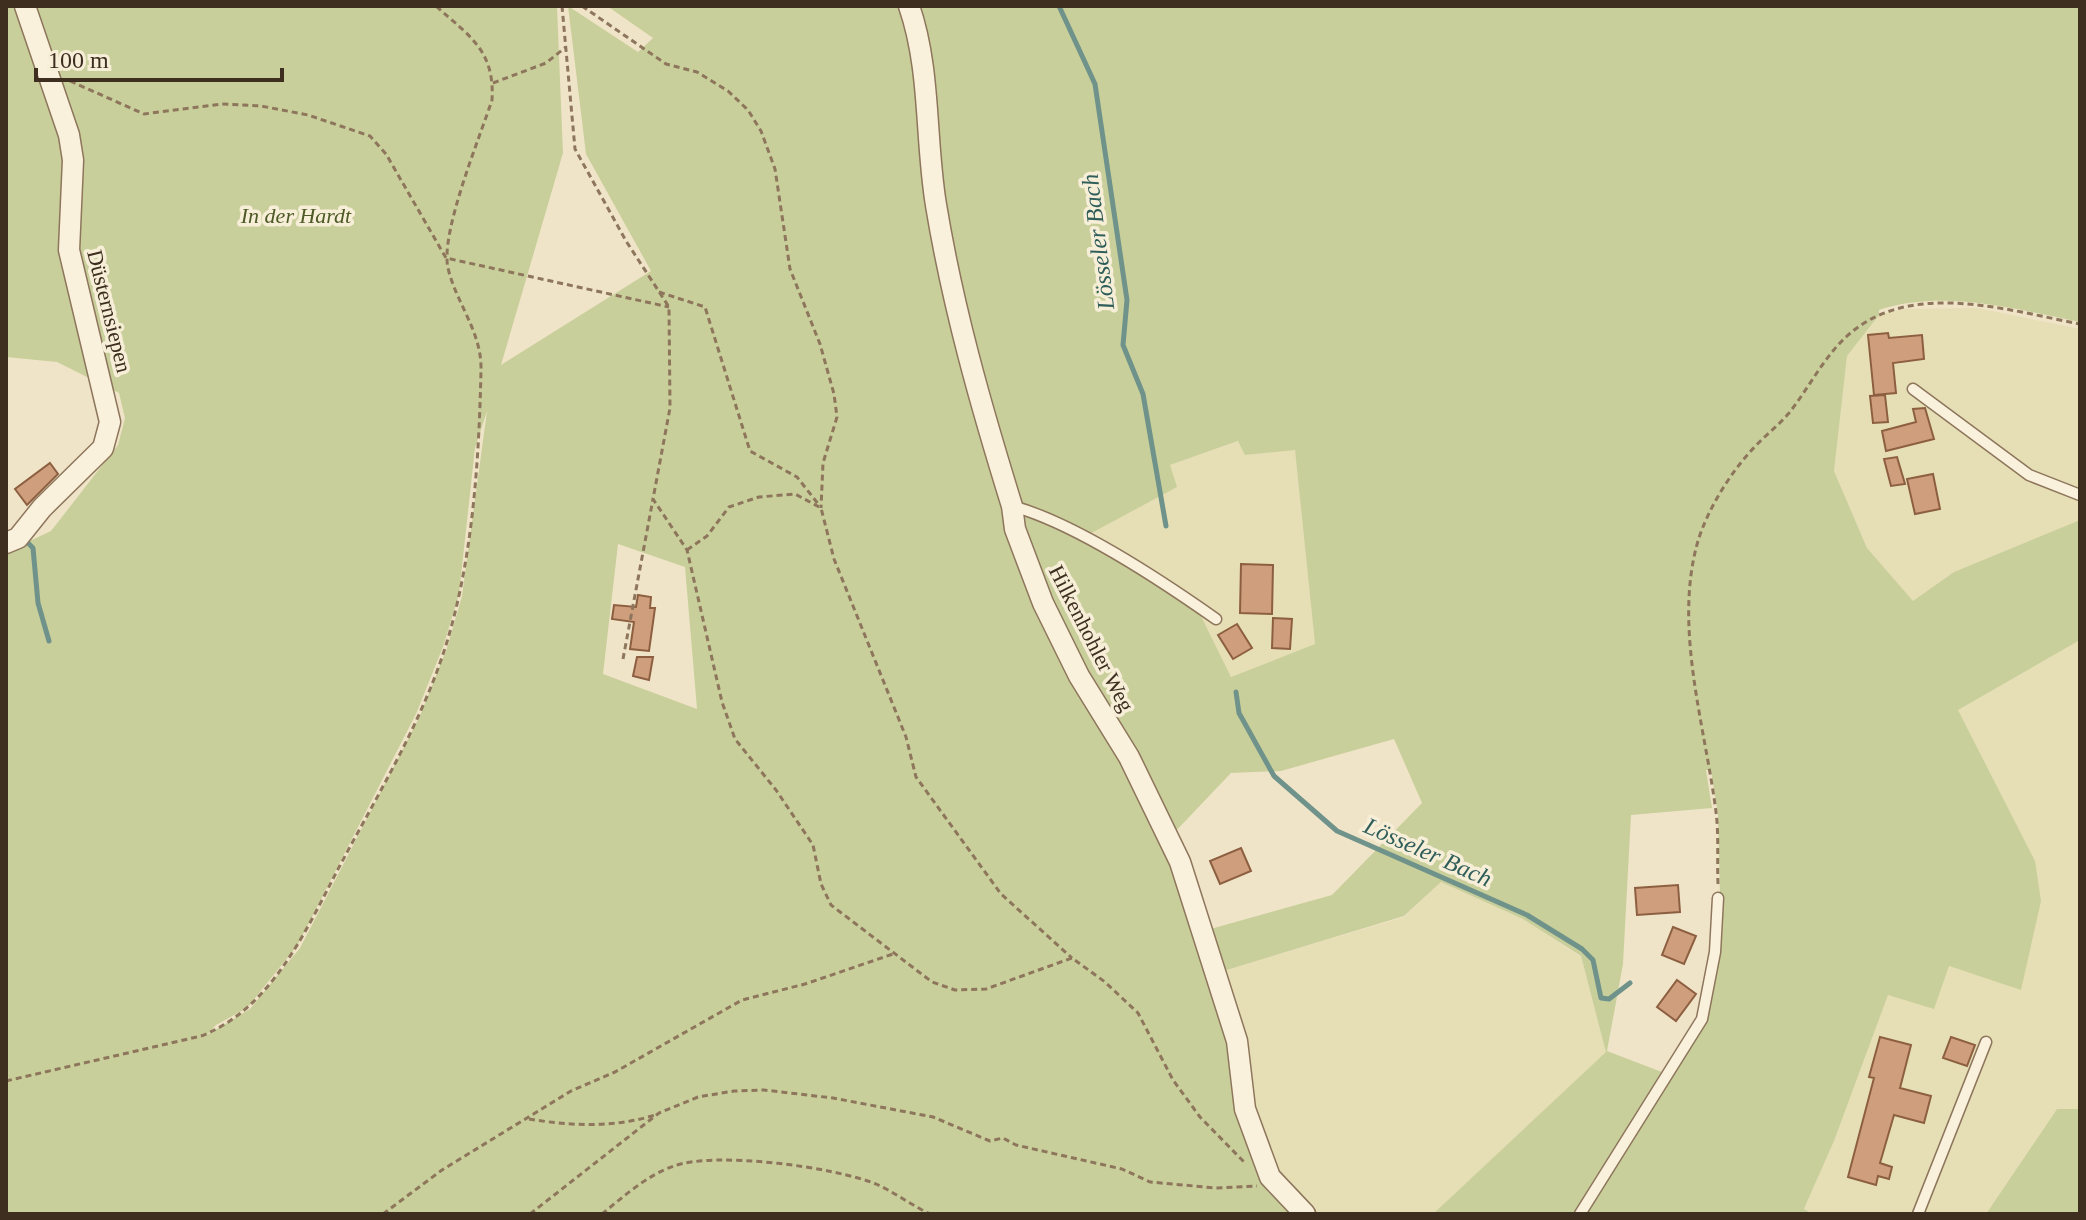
<svg xmlns="http://www.w3.org/2000/svg" width="2086" height="1220" viewBox="0 0 2086 1220" font-family="Georgia,serif">
  <style>
    .farmland { fill: #e6deb5 }
    .green { fill: #c9cf9b; fill-rule: evenodd }
    .lines { fill: none; stroke-linecap: round; stroke-linejoin: round }
    .stream { stroke: #6f938a; stroke-width: 5 }
    .building { fill: #cf9f7d; stroke: #8d5f41; stroke-width: 2 }
    .service-casing { stroke: #8d765c; stroke-width: 13 }
    .minor-casing { stroke: #8d765c; stroke-width: 23 }
    .path { stroke: #8d765c; stroke-width: 3; stroke-dasharray: 6 4; stroke-linecap: butt }
    .service { stroke: #faf1dc; stroke-width: 10 }
    .minor { stroke: #faf1dc; stroke-width: 20 }
    .labels { text-anchor: middle; stroke-width: 7; stroke-linejoin: round; paint-order: stroke }
    .park-label { font-size: 22px; font-style: italic; fill: #4d5a26; stroke: #f7eed8 }
    .street-label { font-size: 22px; fill: #3d2e20; stroke: #f7eed8 }
    .water-label { font-size: 24px; font-style: italic; fill: #2f5d5a; stroke: #f7eed8 }
  </style>
  <rect width="100%" height="100%" fill="#f0e4c8"/>
  <g class="farmland">
    <path d="M1977,308L2080,329V520L1954,572L1913,602L1867,548L1834,471L1847,356L1879,315L1904,309Z"/>
    <path d="M1239,441L1245,455L1295,449L1315,644L1231,677L1200,614L1086,536L1176,487L1170,465Z"/>
    <path d="M2080,640V1109L2056,1110L1986,1214H1921L1948,1151L1989,1042L1915,1214H1812L1804,1210L1834,1141L1888,995L1949,966L2021,989L2035,861L1958,710Z"/>
    <path d="M1441,882L1523,919L1581,957L1607,1052L1433,1214H1309L1274,1176L1248,1109L1220,972L1404,917Z"/>
  </g>
  <g class="green">
    <path d="M6,6H557L563,153L501,365L651,271L586,154L568,6L638,52L653,38L607,6H904L932,202L1013,530L1127,761L1215,972L1241,1109L1301,1214H6V552L51,531L118,445L125,418L119,393L57,362L6,357ZM487,411L462,596L447,648L420,716L300,948L250,1009L207,1035L216,1025L247,1008L297,946L416,714L443,647L459,594L475,448ZM618,544L685,567L697,709L603,674Z"/>
    <path d="M915,6H2080V322C2015,309 1944,289 1879,310V315L1847,356L1834,471L1867,548L1913,601L1954,572L2080,520V640L1958,710L2035,861L2041,901L2021,990L1949,966L1934,1009L1888,995L1834,1141L1804,1209L1812,1214H1582L1703,1019L1720,898L1718,815L1711,770H1706L1712,808L1631,815L1623,964L1607,1051L1667,1074L1575,1214H1433L1606,1052L1581,956L1523,919L1441,882L1404,916L1220,972L1207,930L1332,895L1422,803L1394,739L1281,771L1231,773L1171,836L1083,675L1016,510L1037,516L1172,592L1200,614L1231,677L1315,644L1295,450L1245,455L1238,441L1170,465L1177,487L1086,536L1014,505L941,201Z"/>
    <path d="M2057,1109H2080V1214H1986Z"/>
  </g>
  <g class="lines">
    <g class="stream">
      <path d="M1059,6L1095,84L1127,300L1123,345L1143,394L1166,526"/>
      <path d="M25,540L33,548L38,603L49,641"/>
      <path d="M1236,692L1239,713L1274,776L1337,831L1527,915L1582,949L1593,960L1601,998L1609,999L1630,983"/>
    </g>
  </g>
  <g class="building">
    <path d="M1888,333L1889,338L1922,335L1924,359L1893,363L1896,393L1874,395L1868,335Z"/>
    <path d="M1885,395L1888,422L1873,423L1870,396Z"/>
    <path d="M1925,408L1934,439L1886,451L1882,431L1916,422L1913,409Z"/>
    <path d="M1897,457L1905,484L1891,486L1884,459Z"/>
    <path d="M50,463L58,474L27,505L15,489Z"/>
    <path d="M1933,474L1940,509L1915,514L1907,479Z"/>
    <path d="M1241,564L1273,565L1272,614L1240,613Z"/>
    <path d="M638,595L651,597L650,608H655L649,651L630,649L634,622L612,619L614,605L636,607Z"/>
    <path d="M1273,618L1292,619L1290,649L1272,648Z"/>
    <path d="M1237,624L1252,648L1233,659L1218,635Z"/>
    <path d="M637,657H653L649,680L633,676Z"/>
    <path d="M1241,848L1251,871L1220,884L1210,861Z"/>
    <path d="M1678,885L1680,912L1637,915L1635,888Z"/>
    <path d="M1673,927L1696,936L1684,964L1662,955Z"/>
    <path d="M1677,980L1696,994L1676,1021L1657,1007Z"/>
    <path d="M1880,1037L1911,1045L1900,1088L1931,1096L1924,1123L1894,1115L1880,1163L1892,1167L1889,1179L1878,1176L1876,1185L1848,1177L1874,1078L1869,1077Z"/>
    <path d="M1951,1037L1975,1045L1967,1066L1943,1058Z"/>
  </g>
  <g class="lines">
    <defs>
      <g id="service">
        <path d="M1913,389L2029,475L2080,495"/>
        <path d="M1012,506C1075,523 1162,581 1216,619"/>
        <path d="M1580,1214L1702,1019L1715,952L1718,898"/>
        <path d="M1918,1214L1986,1042"/>
      </g>
      <g id="minor">
        <path d="M909,6C931,69 925,139 936,205C953,308 981,406 1012,506L1015,529L1043,603L1079,676L1129,757L1180,862L1237,1041L1245,1109L1270,1177L1305,1214"/>
        <path d="M6,543L18,538L42,508L103,448L110,422L69,250L73,160L69,135L25,6"/>
      </g>
    </defs>
    <use href="#service" class="service-casing"/>
    <use href="#minor" class="minor-casing"/>
    <g class="path">
      <path d="M562,6L575,149L626,241L669,307L670,408L653,499L687,550L722,702L735,739L776,790L813,845L821,884L831,905L932,982L955,990L986,989L1072,958L1105,982L1138,1013L1173,1080L1200,1117L1244,1162"/>
      <path d="M582,6L666,64L697,72L728,91L748,110L761,131L775,169L790,269L820,344L834,394L837,417L823,463L821,508"/>
      <path d="M70,81L144,114L222,104L261,106L308,115L370,136L386,154L446,258L669,307"/>
      <path d="M493,83L546,63L566,47"/>
      <path d="M659,292L705,307L750,451L797,477L819,505"/>
      <path d="M687,550L707,536L729,507L759,497L795,494L821,508L834,559L906,737L916,777L1001,894L1072,958"/>
      <path d="M623,659L653,499"/>
      <path d="M1718,884C1717,860 1719,835 1716,812C1705,725 1673,627 1698,541C1707,511 1729,475 1750,452C1762,438 1777,427 1789,413C1809,388 1823,358 1847,336C1910,279 2006,310 2080,324"/>
      <path d="M6,1081L201,1036C269,1010 304,935 336,873C375,799 421,725 446,645C473,558 479,460 481,370C482,332 456,303 448,268C440,233 480,137 492,100C495,50 469,36 436,6"/>
      <path d="M529,1119C571,1126 614,1128 655,1115"/>
      <path d="M383,1214L442,1170L571,1091L615,1072L742,1000L805,984L896,953"/>
      <path d="M530,1214L659,1113L698,1097L734,1091L764,1090L833,1098L933,1117L990,1141L1003,1138L1016,1145L1122,1169L1150,1182L1216,1188L1257,1186"/>
      <path d="M602,1214C623,1197 647,1175 674,1166C716,1151 834,1167 876,1184C894,1192 911,1205 930,1214"/>
    </g>
    <use href="#service" class="service"/>
    <use href="#minor" class="minor"/>
  </g>
  <g class="labels">
    <g class="park-label">
      <text x="296" y="223">In der Hardt</text>
    </g>
    <g class="street-label">
      <text transform="translate(110 311) rotate(76)" y="8">Düsternsiepen</text>
      <text transform="translate(1092 638) rotate(63)" y="8">Hilkenhohler Weg</text>
    </g>
    <g class="water-label">
      <text transform="translate(1098 242) rotate(-97)" y="8">Lösseler Bach</text>
      <text transform="translate(1428 852) rotate(24)" y="8">Lösseler Bach</text>
    </g>
  </g>
  <rect width="2086" height="1220" fill="none" stroke="#3d2e20" stroke-width="16"/>
  <path d="M36 68v12h246v-12" fill="none" stroke="#3d2e20" stroke-width="4"/>
  <text x="48" y="68" font-size="24" fill="#3d2e20" stroke="#f7eed8" stroke-width="6" paint-order="stroke">100 m</text>
</svg>
